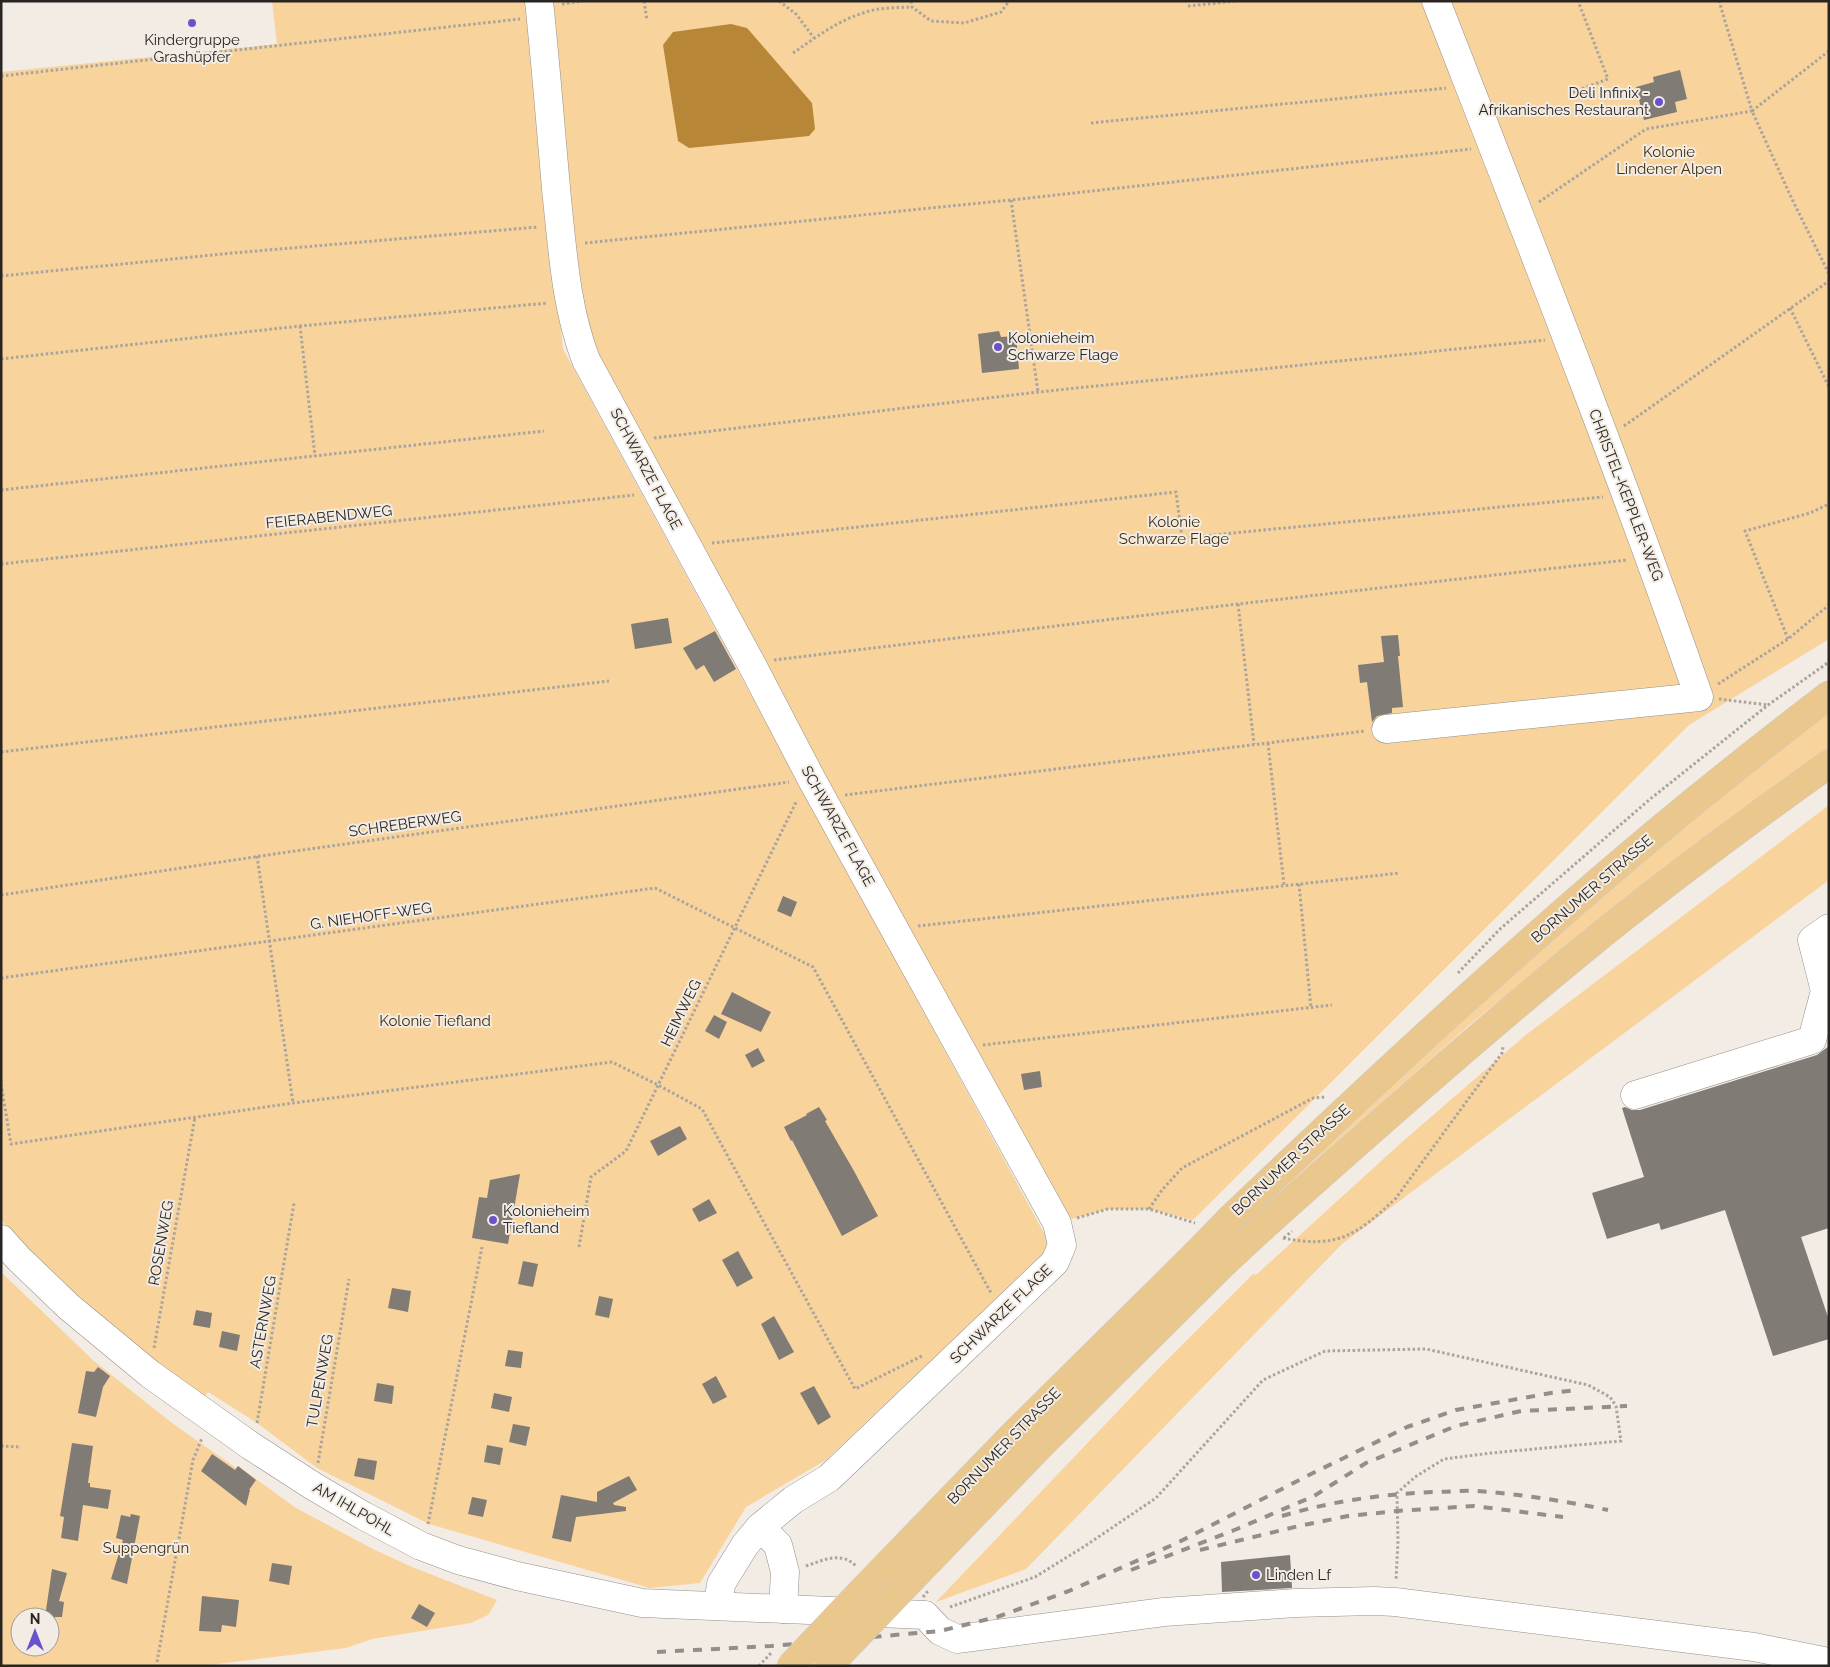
<svg xmlns="http://www.w3.org/2000/svg" width="1830" height="1667" viewBox="0 0 1830 1667" font-family="Raleway,sans-serif">
  <style>
    .green { fill: #f9d39c; fill-rule: evenodd }
    .water { fill: #b78637 }
    .building { fill: #807b74 }
    .lines { fill: none; stroke-linecap: round; stroke-linejoin: round }
    .minor-casing { stroke: #959089; stroke-width: 29 }
    .major-casing { stroke: #cbcbca; stroke-width: 29 }
    .path { stroke: #a9a49e; stroke-width: 3; stroke-dasharray: 2.5 2.5; stroke-linecap: butt }
    .minor { stroke: #fff; stroke-width: 28 }
    .major { stroke: #e9c78d; stroke-width: 28 }
    .rail { stroke: #938e89; stroke-width: 4; stroke-dasharray: 9 9; stroke-linecap: butt }
    .major-bridge-casing { stroke: #cbcbca; stroke-width: 29; stroke-linecap: butt }
    .path-bridge { stroke: #a9a49e; stroke-width: 3; stroke-dasharray: 2.5 2.5; stroke-linecap: butt }
    .major-bridge { stroke: #e9c78d; stroke-width: 28 }
    .poi-dot { fill: #6953cd; stroke: #f2ece4; stroke-width: 2 }
    .labels { text-anchor: middle; stroke-width: 4; stroke-linejoin: round; paint-order: stroke }
    .poi-label { font-size: 15px; fill: #282523; stroke: #f2ece4; text-anchor: start }
    .park-label { font-size: 15px; fill: #422e0c; stroke: #f2ece4 }
    .street-label { font-size: 15px; fill: #282523; stroke: #f2ece4 }
  </style>
  <rect width="100%" height="100%" fill="#f2ece4"/>
  <g class="green">
    <path d="M272,1H525L563,349L1051,1246L826,1460L746,1507L700,1583L650,1588L429,1524L317,1468L257,1423L208,1392L201,1402C130,1347 61,1287 1,1220V72L277,44Z"/>
    <path d="M539,1H1829V639L1689,725L1193,1220L1149,1209H1108L1057,1223L586,360Z"/>
    <path d="M1829,713V750L1733,817L1613,909L1474,1021L1351,1129L1253,1218L1247,1217L1468,1011L1700,810Z"/>
    <path d="M1829,805V880L1342,1244L1026,1569L936,1602L1160,1367L1253,1274L1256,1275L1402,1142L1527,1034Z"/>
    <path d="M1,1272L94,1361L172,1423L236,1468L238,1466L296,1508L373,1549L412,1567L497,1600L488,1615L471,1623L372,1639L346,1648L201,1666H1ZM20,1617H50V1647H20Z"/>
  </g>
  <path class="water" d="M731,24L747,28L812,103L815,129L809,136L689,148L678,141L663,45L673,32Z"/>
  <g class="building">
    <path d="M1680,70L1687,99L1675,102L1677,112L1644,120L1636,87L1654,82L1653,77Z"/>
    <path d="M999,331L1001,337L1016,336L1019,369L982,373L978,334Z"/>
    <path d="M668,618L672,643L635,649L631,624Z"/>
    <path d="M715,631L736,669L714,682L704,665L696,670L683,648Z"/>
    <path d="M1398,635L1400,656H1398L1403,707L1392,708V713L1377,716L1372,722L1367,682L1360,683L1358,665L1384,662L1381,636Z"/>
    <path d="M783,896L797,902L791,917L777,911Z"/>
    <path d="M732,992L771,1012L761,1032L721,1014Z"/>
    <path d="M714,1015L727,1022L719,1039L705,1031Z"/>
    <path d="M1829,1046V1228L1801,1237L1829,1320V1339L1773,1356L1725,1210L1661,1230L1659,1223L1607,1239L1592,1193L1644,1177L1622,1108L1625,1107L1632,1110H1640L1817,1055Z"/>
    <path d="M758,1048L765,1061L752,1068L745,1055Z"/>
    <path d="M1040,1071L1042,1087L1024,1090L1021,1074Z"/>
    <path d="M819,1107L827,1120L825,1121L854,1171L878,1216L842,1236L792,1140L791,1141L784,1127L807,1115L806,1114Z"/>
    <path d="M680,1126L687,1139L658,1156L650,1141Z"/>
    <path d="M520,1174L508,1244L472,1238L479,1197L487,1198L490,1180Z"/>
    <path d="M709,1199L717,1213L699,1222L692,1209Z"/>
    <path d="M738,1251L753,1278L737,1287L722,1260Z"/>
    <path d="M523,1261L538,1264L533,1287L518,1284Z"/>
    <path d="M392,1288L411,1291L408,1312L388,1308Z"/>
    <path d="M599,1296L613,1299L609,1318L595,1315Z"/>
    <path d="M196,1310L212,1313L210,1328L193,1325Z"/>
    <path d="M774,1316L794,1352L779,1360L761,1324Z"/>
    <path d="M222,1331L240,1335L237,1351L219,1347Z"/>
    <path d="M508,1350L523,1352L521,1368L505,1366Z"/>
    <path d="M98,1367L110,1376L103,1387L96,1417L78,1413L86,1371L94,1372Z"/>
    <path d="M716,1376L727,1397L713,1404L702,1384Z"/>
    <path d="M377,1383L394,1386L392,1404L374,1401Z"/>
    <path d="M814,1386L831,1417L818,1425L800,1393Z"/>
    <path d="M494,1393L512,1397L509,1412L491,1408Z"/>
    <path d="M513,1424L530,1427L526,1446L509,1442Z"/>
    <path d="M72,1443L93,1446L88,1483H90V1487L111,1490L108,1509L83,1505L78,1541L61,1538L64,1517L60,1516Z"/>
    <path d="M487,1445L503,1448L500,1465L484,1462Z"/>
    <path d="M212,1454L235,1470L238,1466L256,1480L249,1490H250L246,1506L201,1471Z"/>
    <path d="M358,1458L377,1461L374,1480L354,1476Z"/>
    <path d="M629,1476L637,1490L613,1503L614,1505L626,1507V1511L576,1517L571,1542L552,1538L561,1495L597,1502V1492Z"/>
    <path d="M472,1497L487,1500L483,1517L468,1514Z"/>
    <path d="M131,1514L140,1516L127,1584L111,1579L123,1540L116,1538L121,1515L130,1517Z"/>
    <path d="M1290,1555L1292,1588L1222,1592L1221,1562Z"/>
    <path d="M272,1563L292,1566L289,1585L269,1581Z"/>
    <path d="M52,1569L67,1573L59,1601L64,1602L62,1617H55L54,1622L50,1621V1617H45Z"/>
    <path d="M202,1596L239,1600L236,1627L222,1625L221,1632L199,1631Z"/>
    <path d="M419,1604L435,1613L427,1627L411,1618Z"/>
  </g>
  <g class="lines">
    <defs>
      <g id="minor">
        <path d="M539,1C546,67 551,133 557,199C563,254 566,308 586,360L751,663L812,780L1057,1223L1062,1245L1055,1262L829,1478L793,1500L760,1527L745,1545L721,1584L718,1605"/>
        <path d="M1386,729L1699,697C1617,462 1526,232 1436,1"/>
        <path d="M1635,1095L1812,1040L1825,991L1812,940L1829,928"/>
        <path d="M1,1239L19,1259L69,1307L150,1374L251,1446L313,1486L364,1516L421,1546L458,1560L517,1576L642,1603L925,1615L940,1631L957,1639L1164,1612L1296,1603L1374,1601L1395,1602L1754,1647L1829,1662"/>
        <path d="M760,1527L778,1545L785,1572L783,1609"/>
      </g>
      <g id="major">
        <path d="M1230,1219C1371,1085 1513,952 1663,827C1717,782 1773,738 1829,695"/>
        <path d="M1264,1226C1369,1132 1475,1038 1584,949C1663,884 1746,823 1829,764"/>
        <path d="M865,1588L1012,1436L1193,1257"/>
        <path d="M901,1590L1040,1446L1224,1263"/>
      </g>
    </defs>
    <use href="#minor" class="minor-casing"/>
    <use href="#major" class="major-casing"/>
    <g class="path">
      <path d="M644,1L647,20"/>
      <path d="M779,1L796,14L814,38"/>
      <path d="M911,1L912,7L931,21L964,23L1001,12L1009,1"/>
      <path d="M562,4L583,1"/>
      <path d="M1188,6L1236,1"/>
      <path d="M1829,51L1752,111L1791,197L1829,274"/>
      <path d="M793,53C815,38 837,21 863,13C879,7 896,8 912,7"/>
      <path d="M1,76L520,19"/>
      <path d="M1568,94L1608,79L1578,1"/>
      <path d="M1091,123L1446,88"/>
      <path d="M1011,200L1038,392"/>
      <path d="M1539,202L1646,129L1752,111L1719,1"/>
      <path d="M585,243L1011,200L1471,149"/>
      <path d="M1,276L233,253L538,227"/>
      <path d="M1790,308L1829,387"/>
      <path d="M300,326L315,456"/>
      <path d="M1,359L300,326L548,303"/>
      <path d="M1624,426L1829,281"/>
      <path d="M654,438L1038,392L1545,340"/>
      <path d="M1,490L544,431"/>
      <path d="M712,543L1176,492L1182,538L1603,497"/>
      <path d="M1,564L634,495"/>
      <path d="M1238,604L1254,744"/>
      <path d="M1788,639L1745,531L1810,513L1829,504"/>
      <path d="M774,660L1238,604L1627,560"/>
      <path d="M1718,684L1788,639L1829,605"/>
      <path d="M1719,699L1768,705"/>
      <path d="M1268,743L1284,885"/>
      <path d="M1,752L609,681"/>
      <path d="M845,795L1365,731"/>
      <path d="M257,856L293,1103"/>
      <path d="M1299,884L1311,1008"/>
      <path d="M1,895L281,853L789,782"/>
      <path d="M918,926L1400,873"/>
      <path d="M1458,973L1500,929L1649,800L1768,705L1829,662"/>
      <path d="M1,978L655,888L813,967L991,1293"/>
      <path d="M983,1045L1332,1005"/>
      <path d="M1,1084L11,1144L293,1103L612,1062L658,1085L702,1109L855,1389L922,1356"/>
      <path d="M1149,1209L1162,1190L1182,1168L1313,1098L1326,1097"/>
      <path d="M1077,1218L1108,1209H1149L1195,1223"/>
      <path d="M1283,1238C1338,1249 1357,1235 1396,1198L1502,1053L1503,1047"/>
      <path d="M579,1247L591,1177L626,1151L797,800"/>
      <path d="M154,1348L195,1117"/>
      <path d="M257,1423L294,1203"/>
      <path d="M1,1446L21,1447"/>
      <path d="M318,1463L349,1279"/>
      <path d="M428,1524L482,1247"/>
      <path d="M806,1566C824,1560 841,1551 856,1566"/>
      <path d="M950,1607L1035,1577L1085,1546L1156,1498L1263,1380L1325,1351L1426,1349L1588,1385L1610,1397L1616,1406L1621,1441L1491,1453L1444,1459L1415,1477L1397,1493L1398,1541L1396,1580"/>
      <path d="M157,1662L193,1460L202,1438"/>
    </g>
    <use href="#minor" class="minor"/>
    <use href="#major" class="major"/>
    <g class="rail">
      <path d="M1282,1516C1332,1501 1383,1494 1435,1492C1449,1492 1463,1490 1477,1491C1520,1494 1565,1501 1608,1510"/>
      <path d="M1200,1550L1299,1526L1348,1516L1397,1511L1474,1506L1563,1517"/>
      <path d="M1131,1570L1237,1529L1314,1496L1366,1463L1456,1426L1521,1411L1627,1406"/>
      <path d="M657,1652L771,1646L940,1631L997,1617L1069,1591L1179,1542L1309,1475L1407,1427L1456,1410L1551,1393L1578,1390"/>
    </g>
    <defs>
      <g id="major-bridge">
        <path d="M1193,1257L1230,1219"/>
        <path d="M1224,1263L1264,1226"/>
        <path d="M791,1666L865,1588"/>
        <path d="M828,1666L901,1590"/>
      </g>
    </defs>
    <use href="#major-bridge" class="major-bridge-casing"/>
    <g class="path-bridge">
      <path d="M1284,1238L1292,1231"/>
      <path d="M923,1597L928,1591"/>
      <path d="M759,1666L771,1653"/>
    </g>
    <use href="#major-bridge" class="major-bridge"/>
  </g>
  <g class="poi-dot">
    <circle cx="192" cy="23" r="5"/>
    <circle cx="1659" cy="102" r="5"/>
    <circle cx="998" cy="347" r="5"/>
    <circle cx="493" cy="1220" r="5"/>
    <circle cx="1256" cy="1575" r="5"/>
  </g>
  <g class="labels">
    <g class="poi-label">
      <text x="192" y="45" text-anchor="middle">Kindergruppe<tspan x="192" dy="17">Grashüpfer</tspan></text>
      <text x="1649" y="98" text-anchor="end">Deli Infinix -<tspan x="1649" dy="17">Afrikanisches Restaurant</tspan></text>
      <text x="1008" y="343">Kolonieheim<tspan x="1008" dy="17">Schwarze Flage</tspan></text>
      <text x="503" y="1216">Kolonieheim<tspan x="503" dy="17">Tiefland</tspan></text>
      <text x="1266" y="1580">Linden Lf</text>
    </g>
    <g class="park-label">
      <text x="1669" y="157">Kolonie<tspan x="1669" dy="17">Lindener Alpen</tspan></text>
      <text x="1174" y="527">Kolonie<tspan x="1174" dy="17">Schwarze Flage</tspan></text>
      <text x="435" y="1026">Kolonie Tiefland</text>
      <text x="146" y="1553">Suppengrün</text>
    </g>
    <g class="street-label">
      <text transform="translate(646 469) rotate(62)" y="5">SCHWARZE FLAGE</text>
      <text transform="translate(1626 495) rotate(69)" y="5">CHRISTEL-KEPPLER-WEG</text>
      <text transform="translate(329 517) rotate(-6)" y="5">FEIERABENDWEG</text>
      <text transform="translate(405 824) rotate(-8)" y="5">SCHREBERWEG</text>
      <text transform="translate(838 826) rotate(61)" y="5">SCHWARZE FLAGE</text>
      <text transform="translate(1592 889) rotate(-41)" y="5">BORNUMER STRASSE</text>
      <text transform="translate(371 916) rotate(-8)" y="5">G. NIEHOFF-WEG</text>
      <text transform="translate(681 1013) rotate(-64)" y="5">HEIMWEG</text>
      <text transform="translate(1291 1160) rotate(-43)" y="5">BORNUMER STRASSE</text>
      <text transform="translate(161 1243) rotate(-80)" y="5">ROSENWEG</text>
      <text transform="translate(1001 1314) rotate(-44)" y="5">SCHWARZE FLAGE</text>
      <text transform="translate(263 1322) rotate(-80)" y="5">ASTERNWEG</text>
      <text transform="translate(320 1381) rotate(-80)" y="5">TULPENWEG</text>
      <text transform="translate(1004 1446) rotate(-46)" y="5">BORNUMER STRASSE</text>
      <text transform="translate(354 1509) rotate(30)" y="5">AM IHLPOHL</text>
    </g>
  </g>
  <rect width="1830" height="1667" fill="none" stroke="#282523" stroke-width="5"/>
  <g transform="translate(35 1632)"><circle r="24" fill="#f2ece4" stroke="#a19c97"/>
  <path d="M0-4L9 19L0 12L-9 19Z" fill="#6953cd"/>
  <text y="-8" font-size="14" font-weight="bold" text-anchor="middle" fill="#282523">N</text>
  </g>
</svg>
